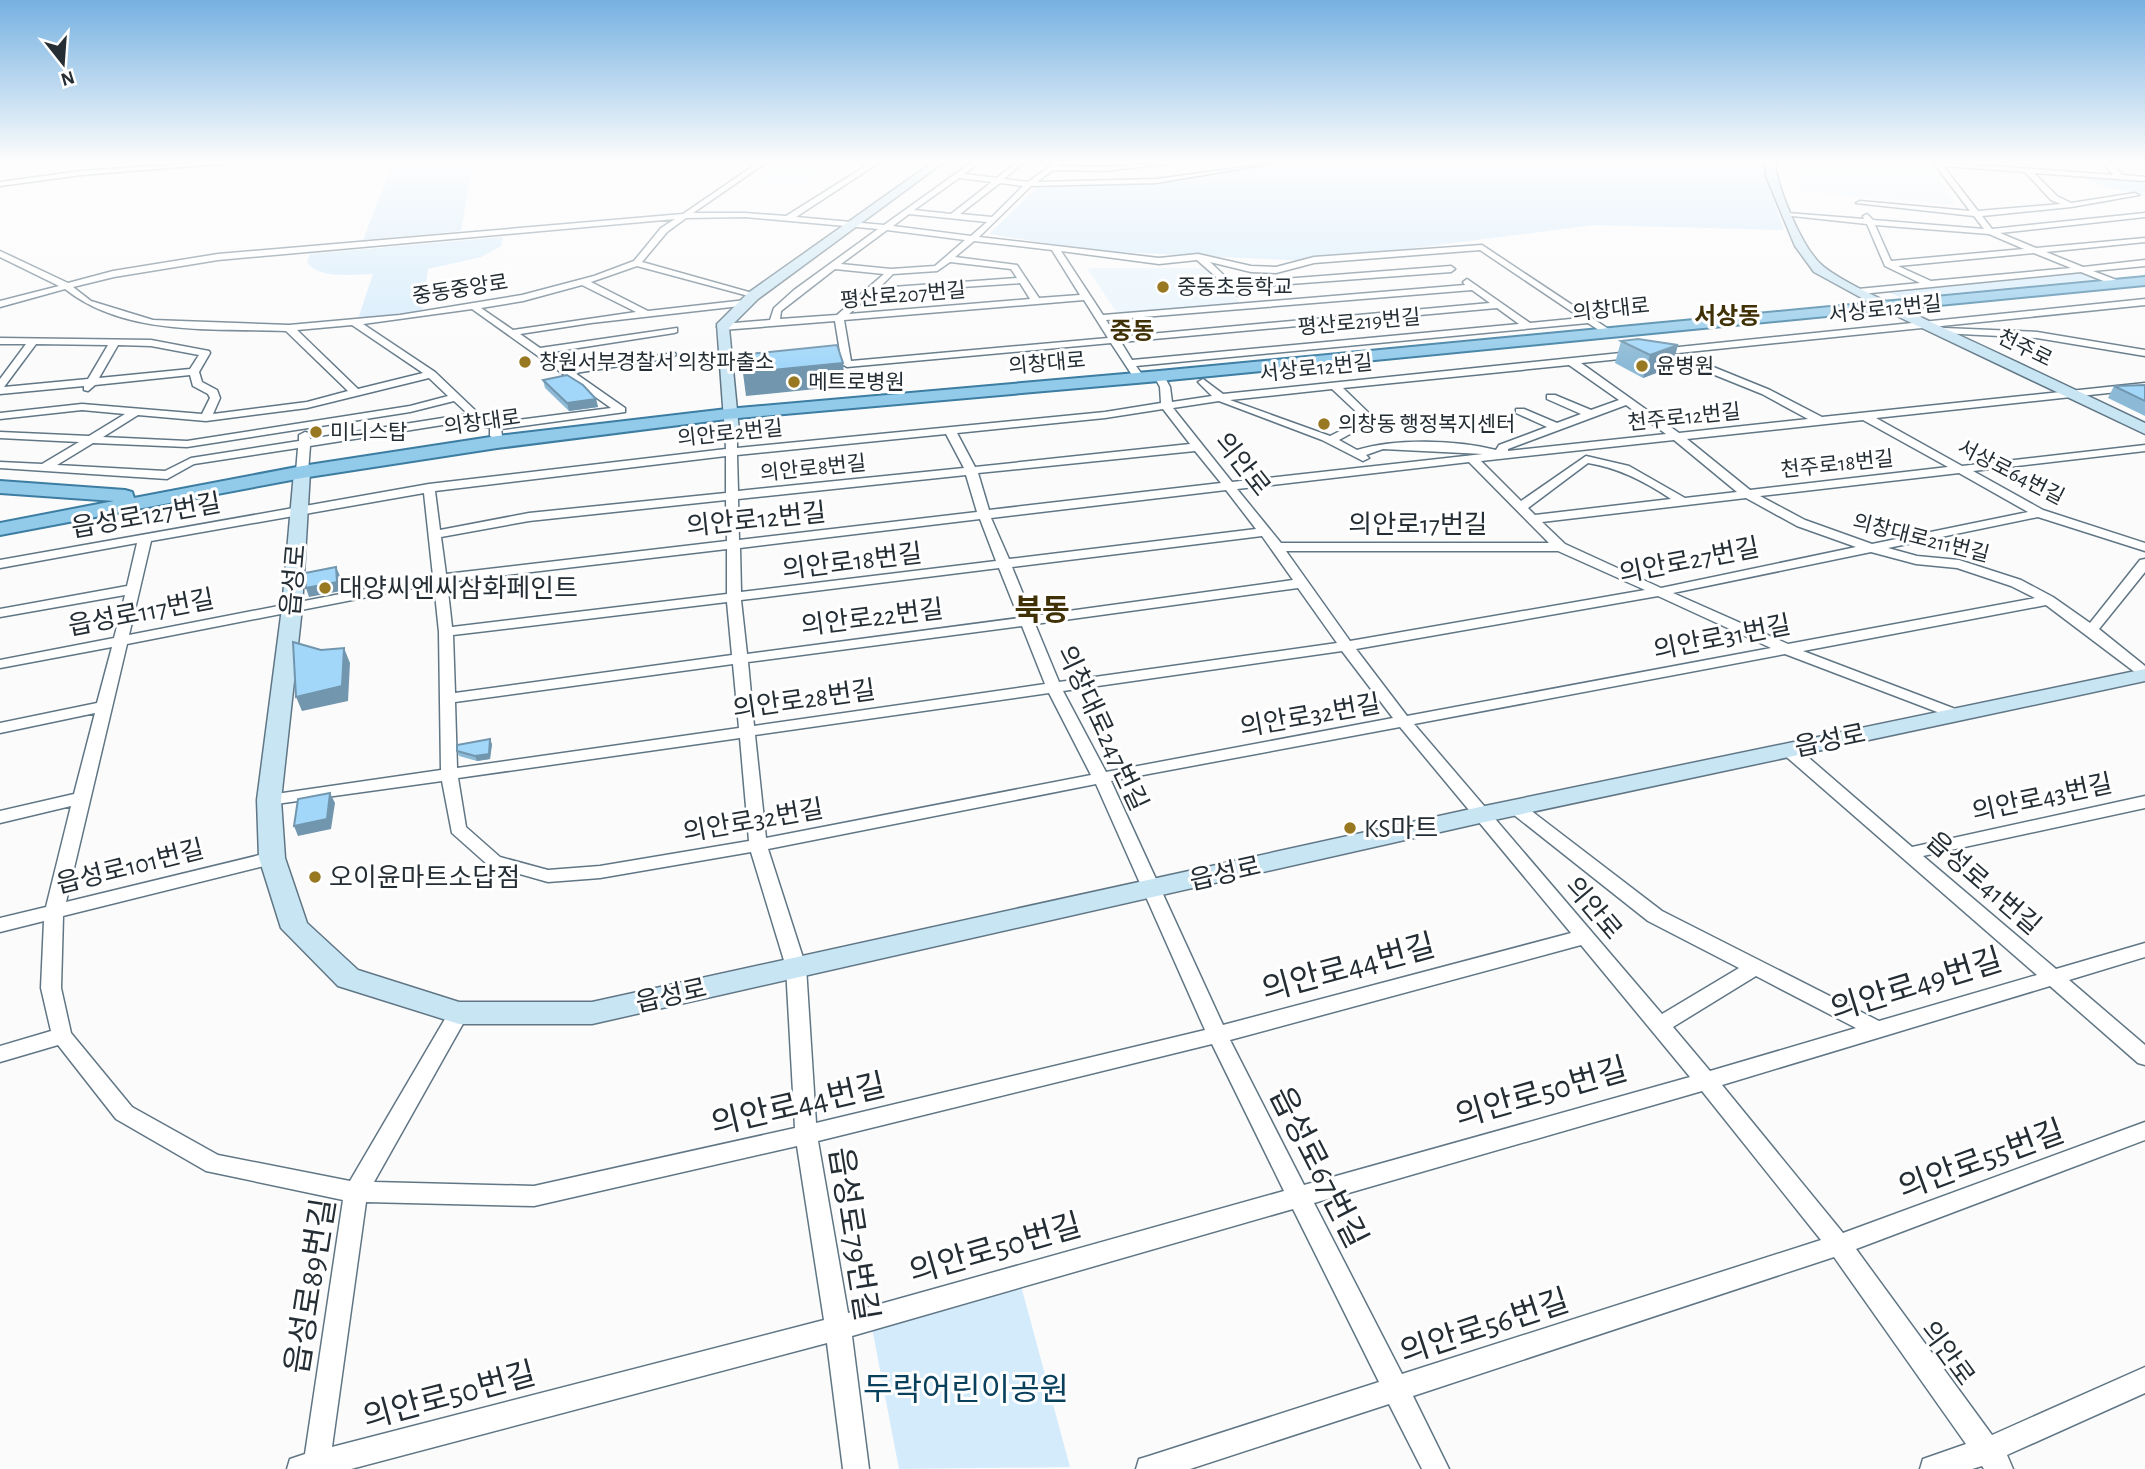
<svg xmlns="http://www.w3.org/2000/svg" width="2145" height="1469" viewBox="0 0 2145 1469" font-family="'Alegreya Sans','Noto Sans KR',sans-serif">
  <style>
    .built { fill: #e7f4fc }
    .green { fill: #d4ebfb }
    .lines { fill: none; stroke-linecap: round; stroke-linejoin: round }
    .street-casing { stroke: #607685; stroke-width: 3 }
    .secondary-casing { stroke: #607685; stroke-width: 3 }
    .primary-casing { stroke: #3c7da1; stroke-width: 4 }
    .street { fill: #fff; fill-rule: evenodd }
    .secondary { fill: #c8e5f4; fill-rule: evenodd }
    .primary { fill: #92caea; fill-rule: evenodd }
    .wall { fill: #8bb9d6 }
    .shaded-wall { fill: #7196ae }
    .building { fill: #a2d7f9; stroke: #7196ae; stroke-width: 2 }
    .poi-dot { fill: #987821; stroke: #fff; stroke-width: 2.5 }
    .labels { text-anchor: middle; stroke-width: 6; stroke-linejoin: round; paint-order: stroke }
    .far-poi-label { font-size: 21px; fill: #242e34; stroke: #fff; text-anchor: start }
    .far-street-label { font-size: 21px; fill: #242e34; stroke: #fff }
    .far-quarter-label { font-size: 24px; font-weight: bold; fill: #413107; stroke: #fff }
    .street-label { font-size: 26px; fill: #242e34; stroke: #fff }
    .poi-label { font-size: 26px; fill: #242e34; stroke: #fff; text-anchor: start }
    .quarter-label { font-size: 30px; font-weight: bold; fill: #413107; stroke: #fff }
    .near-street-label { font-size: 32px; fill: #242e34; stroke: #fff }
    .near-park-label { font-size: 32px; fill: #09415d; stroke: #fff }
  </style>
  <rect width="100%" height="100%" fill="#fbfbfb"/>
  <g class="built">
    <path d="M785,162H836L803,183L754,181Z"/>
    <path d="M1794,162H1927L1956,205L1801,192Z"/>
    <path d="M1087,268H1207L1243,306L1117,313Z"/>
  </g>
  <g class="green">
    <path d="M393,162H473L461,231L363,240Z"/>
    <path d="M1296,162H1761L1784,230L1595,225L1312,261L1095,251L989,234L1041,184H1159L1227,170Z"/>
    <path d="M2079,175L2145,181V196L2100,185Z"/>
    <path d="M503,237L501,246L481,257L428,269L422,312L358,319L373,274C354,274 319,280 307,262L310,254Z"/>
    <path d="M2080,271L2098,279L1902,298L1884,290Z"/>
    <path d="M1020,1282L1070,1467L899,1469L872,1328Z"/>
  </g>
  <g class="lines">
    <defs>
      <g id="street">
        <path d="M214,162H242L81,175L0,186V182L81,171Z"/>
        <path d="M759,162H767L693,213H745L786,216L872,162H880L796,217L884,225L972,162H980L964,174L997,178L1017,162H1024L1004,179L1028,182L1056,162H1064L1059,166L1104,167L1184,162L1104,171L1053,170L1037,182L1156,179L1281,162L1156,183L1031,186L979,237L1159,258L1198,254L1251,266L1276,267L1314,257L1482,245L1613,332L1605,334L1588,323L1136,366L1141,373L1136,376L1132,375L1111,343L847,367L842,364L835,321L722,330L717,327L722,324L770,320L774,308L794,290L878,229L745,217L686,218L667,232L642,262L756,294V298L637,266L591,282L648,311L746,300L751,303L749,305L591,323L520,334L540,348L677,328V332L674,333L546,353L568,368L675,353L676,355L671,358L575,373L625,408V412L501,429L502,436L496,439L490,436V428L480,426L474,420L310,446L308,472L302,476L296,472L298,448L194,464L167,479L0,468V462L42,464L79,442L0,438V432L89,436L125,414L82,410L0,419V413L82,404L202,414L210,398L208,394L193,386L190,375L95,385L88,391L84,390V386L0,394V379L26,344H0V338L151,340L209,351L210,353L199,372L202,382L217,390L220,398L213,414L307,402L348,391L286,331C213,328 126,337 65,289L0,307V301L59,286L0,257V251L68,283L113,271L218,254L683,214ZM959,178L992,182L951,214L914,210ZM1000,183L1023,186L992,217L960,214ZM909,214L987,222L971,236L893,226ZM675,219L661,228L634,261L594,276L522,295L400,315L289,325L153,320L91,301L73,287L114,277L218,260ZM887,230L965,240L935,266L891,269L841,264ZM974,241L1052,250L1080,295L1039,298L1017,265L955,257ZM1480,250L1581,318L1530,323L1467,279L1463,282L1465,285L1103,315L1061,251L1159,264L1197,260L1238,296L1243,293L1238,288L1451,272L1455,269L1451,266L1232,283L1210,262L1251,272L1276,273L1314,263ZM950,262L1011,269L1017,278L879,288L893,274L937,271ZM835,269L884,274L837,315L780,319L781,311ZM1020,283L1030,299L849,314L872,293ZM582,285L636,312L513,330L481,308L523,301ZM1472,290L1490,303L1117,337L1106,320ZM1084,300L1108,338L851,361L844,320ZM1497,308L1519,324L1132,360L1121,342ZM472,309L611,408L495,423L488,421L483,414L478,413L435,372L363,324ZM352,325L423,373L358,389L297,330ZM36,344L108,345L88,379L4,387ZM118,345L151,346L199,355L190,369L99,378ZM429,378L448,396L410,406L187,441L103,437L138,415L206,421L307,408ZM454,401L468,414L310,439L309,433L305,432L299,435V441L191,458L165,471L57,465L93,443L187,447L410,412Z"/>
        <path d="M1933,162L2114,175L2101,162H2109L2123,175L2145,177V181L2034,173L2057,196L2071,203L2135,193L2139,195L2071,207L1982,216L1992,229L2145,213V217L2000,233L2036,248L2145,238V242L2046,252L2083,267L2145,260V266L2093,271L2119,281L2120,283L2116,286L2081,272L1861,294L1857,291L1858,289L1920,283L1885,266L1867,224L1783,215L1787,213L1864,219L1863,216L1867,214L1873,220L1984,229L1974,216L1856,203L1860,201L1970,211ZM1943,166L2025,172L2051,200L2061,204L1978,211ZM1875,225L1989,234L2024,249L1891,261ZM2034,253L2071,268L1931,281L1898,266Z"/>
        <path d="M2145,299V305L1581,363L1679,433L1808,419L1762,394L1695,367L1655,363L1651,362V358L1701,362L1770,390L1822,417L2145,383V389L1876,418L1962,466L2145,445V451L1973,471L2043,510L2145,543V551L2038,517L1888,548L1917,556L1959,560L2021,580L2053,597L2090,623L2140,560L2145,559V572L2099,629L2145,666V677L2140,676L2046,605L1803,651L1958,710L1961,713L1958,716L1953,718L1785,654L1414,724L1662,1014L1739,968L1648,921L1509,811L1507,807L1509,803H1521L1662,911L1879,1021L2037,975L1782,753L1780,749L1782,745H1794L1912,847L2145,796V808L1923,856L2056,969L2145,943V957L2069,980L2145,1045V1065L2138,1063L2050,986L1722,1085L1843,1233L2145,1122V1140L1856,1249L1992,1435L2145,1367V1393L2007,1455L2013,1469H1984L1982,1466L1972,1469H1920L1923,1459L1966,1444L1834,1257L1413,1396L1449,1469H1422L1389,1404L1190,1469H1136L1139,1459L1149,1456L1379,1382L1293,1209L852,1336L869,1469H843L827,1343L351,1469H287L290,1459L305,1454L343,1200L206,1171L116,1119L58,1045L0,1062V1046L51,1031L41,988L44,921L0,932V918L46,907L71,806L0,823V811L74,794L95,713L0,733V723L97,703L112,647L0,668V660L114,638L125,595L0,617V609L127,586L137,543L0,568V560L429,484L726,449L725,431L731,428L737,431V448L1105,412L1161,403L1160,387L1154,376L1159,373L1163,374L1170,387L1172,402L1212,396L1198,382L1203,379L1223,394ZM1569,365L1619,400L1591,410L1555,395H1547V399L1581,414L1557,423L1524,409H1516V413L1547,427L1499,445L1496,450C1457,440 1396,438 1357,450L1339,440L1376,420L1343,388ZM1332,389L1364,419L1330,436L1230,400ZM1219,401L1322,440L1363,461L1369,458L1366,455L1383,449L1483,454L1232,482L1173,408ZM1626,405L1666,434L1508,451V449ZM1163,409L1190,444L975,467L957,433L1105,418ZM1863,420L1948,467L1750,490L1687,439ZM946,434L964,468L738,491L737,455ZM1674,440L1737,492L1685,498L1629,466L1586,456L1521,501L1481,461ZM1195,451L1221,483L989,510L978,473ZM726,456V493L529,513L440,530L435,491ZM1469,462L1549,543H1281L1237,489ZM1588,463C1619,468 1646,482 1671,499L1535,515L1528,508ZM1959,473L2028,512L1872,544L1805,520L1760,496ZM966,475L977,512L739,540L738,499ZM1226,490L1256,529L1009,559L991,518ZM424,493L433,576L129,635L151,541ZM1746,498L1797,526L1856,547L1661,588L1565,544L1542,522ZM726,500L727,541L446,574L441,537L529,521ZM980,519L996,561L741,592L740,548ZM1262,536L1293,580L1032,616L1012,567ZM727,549V594L452,627L447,582ZM1286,551H1558L1645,590L1350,641ZM1871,552L1916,564L1957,568L2011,586L2035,598L1788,644L1673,593ZM999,568L1019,618L747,654L741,600ZM434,584L439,632L441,770L269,795L261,800L263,804L269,805L442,781L452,833L488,865L548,882L600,878L751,852L786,967L795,1128L534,1186L374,1182L469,1013L466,1007L459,1005L452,1007L350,1181L218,1155L132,1107L71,1033L61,988L63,916L272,864L278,862L281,858L278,854L272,852L66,902L127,644ZM1298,588L1337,643L1059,682L1035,624ZM1658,596L1771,648L1407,716L1356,649ZM727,602L732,655L455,693L453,635ZM1022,626L1045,684L754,726L748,662ZM1342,651L1393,718L1106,772L1063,691ZM733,664L739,728L457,768L455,702ZM1049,693L1091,775L766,838L755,735ZM1400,727L1571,933L1223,1025L1111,781ZM740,738L749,841L600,866L548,870L500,857L466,827L458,778ZM1096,784L1205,1030L816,1123L806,967L768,849ZM1581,945L1690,1077L1304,1185L1230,1040ZM1756,976L1856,1028L1710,1071L1673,1027ZM1212,1044L1284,1191L848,1313L818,1141ZM1702,1091L1821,1240L1402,1374L1314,1203ZM797,1146L824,1320L332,1447L366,1202L534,1206Z"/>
        <path d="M1944,328L2037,332L2145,350V356L2037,338L1941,333L1939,331Z"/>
      </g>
      <g id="secondary">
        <path d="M933,162H944L758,299L729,328L739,431L737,434H725L717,324L748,293Z"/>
        <path d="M1765,162H1775C1777,188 1803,251 1824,267C1851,288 1901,307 1933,323C2004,356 2074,389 2145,423V434L1880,308L1814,272L1795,246L1766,176Z"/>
        <path d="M302,467L310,472L302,608L281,800L285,858L307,923L358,970L459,1002H592L1480,807L2145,669V681L1480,823L592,1024H459L338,986L281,928L259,858L257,800L282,608L294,472Z"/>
      </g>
      <path id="primary" d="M2145,277V285L1159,381L727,419L497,448L302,478L0,535V523L114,501L0,493V481L125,490L132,492L134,498L302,466L497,436L727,409L1159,371Z"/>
    </defs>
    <use href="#street" class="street-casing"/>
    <use href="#secondary" class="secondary-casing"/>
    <use href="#primary" class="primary-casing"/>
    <use href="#street" class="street"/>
    <use href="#secondary" class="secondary"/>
    <use href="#primary" class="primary"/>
  </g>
  <g class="wall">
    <path d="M1638,339L1672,367L1643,378L1615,363L1621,341Z"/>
    <path d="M543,380L596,399L598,407L569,411L545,388Z"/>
    <path d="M2145,385V416L2108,398L2114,386Z"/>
    <path d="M492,744L490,759L477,761L459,756L457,751Z"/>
  </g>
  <g class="shaded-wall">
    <path d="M1678,345L1672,367L1643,378L1650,355Z"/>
    <path d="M843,363L845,386L746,396L743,373Z"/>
    <path d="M596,399L598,407L569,411L567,403Z"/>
    <path d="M336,567L340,576L341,591L309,597L306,588Z"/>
    <path d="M344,648L350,663L348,701L302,711L296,697Z"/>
    <path d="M490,739L492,744L490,759L477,761L475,756Z"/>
    <path d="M330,793L335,803L331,829L298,836L294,826Z"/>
  </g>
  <g class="building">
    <path d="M1638,339L1678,345L1650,355L1621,341Z"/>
    <path d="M837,345L843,363L743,373L740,355Z"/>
    <path d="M567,375L583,385L596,399L567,403L543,380Z"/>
    <path d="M2145,385V401L2114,386Z"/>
    <path d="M336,567L337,582L306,588L305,573Z"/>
    <path d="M293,642L321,650L344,648L342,686L296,697Z"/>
    <path d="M490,739L489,754L475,756L457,751V745Z"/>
    <path d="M330,793L327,819L294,826L298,799Z"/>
  </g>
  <linearGradient id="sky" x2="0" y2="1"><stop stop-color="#76b1e1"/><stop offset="0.44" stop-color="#fdfdfd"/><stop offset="1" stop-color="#fdfdfd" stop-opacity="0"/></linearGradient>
  <rect width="2145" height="367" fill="url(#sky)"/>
  <g class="poi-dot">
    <circle cx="1163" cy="287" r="7"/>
    <circle cx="525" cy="362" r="7"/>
    <circle cx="1642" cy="366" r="7"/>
    <circle cx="794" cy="382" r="7"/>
    <circle cx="1324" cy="424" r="7"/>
    <circle cx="316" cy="432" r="7"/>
    <circle cx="325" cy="588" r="7"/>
    <circle cx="1350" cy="828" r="7"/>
    <circle cx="315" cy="877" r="7"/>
  </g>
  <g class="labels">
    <g class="far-poi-label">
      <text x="1177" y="294">중동초등학교</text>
      <text x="539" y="369">창원서부경찰서 의창파출소</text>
      <text x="1656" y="373">윤병원</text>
      <text x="808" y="389">메트로병원</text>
      <text x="1338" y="431">의창동 행정복지센터</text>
      <text x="330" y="439">미니스탑</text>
    </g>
    <g class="far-street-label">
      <text transform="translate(460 289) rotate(-9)" y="7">중동중앙로</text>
      <text transform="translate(903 295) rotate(-5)" y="7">평산로207번길</text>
      <text transform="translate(1611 309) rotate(-6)" y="7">의창대로</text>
      <text transform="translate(1885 309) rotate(-6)" y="7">서상로12번길</text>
      <text transform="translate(1359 322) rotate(-5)" y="7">평산로219번길</text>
      <text transform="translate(2025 348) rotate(26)" y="7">천주로</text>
      <text transform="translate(1047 363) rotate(-5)" y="7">의창대로</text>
      <text transform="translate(1316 368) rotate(-6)" y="7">서상로12번길</text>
      <text transform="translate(1684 417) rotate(-6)" y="7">천주로12번길</text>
      <text transform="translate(482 422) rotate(-8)" y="7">의창대로</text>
      <text transform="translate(730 433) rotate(-6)" y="7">의안로2번길</text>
      <text transform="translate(1837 464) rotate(-6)" y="7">천주로18번길</text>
      <text transform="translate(813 468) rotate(-6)" y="7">의안로8번길</text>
      <text transform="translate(2011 472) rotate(27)" y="7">서상로64번길</text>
      <text transform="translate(1921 538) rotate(14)" y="7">의창대로211번길</text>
    </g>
    <g class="far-quarter-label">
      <text x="1727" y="324">서상동</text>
      <text x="1132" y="339">중동</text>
    </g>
    <g class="street-label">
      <text transform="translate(1243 464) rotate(52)" y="9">의안로</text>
      <text transform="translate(146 515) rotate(-10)" y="9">읍성로127번길</text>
      <text transform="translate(756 519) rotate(-6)" y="9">의안로12번길</text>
      <text x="1418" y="533">의안로17번길</text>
      <text transform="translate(1689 560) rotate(-11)" y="9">의안로27번길</text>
      <text transform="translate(852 561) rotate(-7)" y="9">의안로18번길</text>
      <text transform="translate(293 580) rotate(-85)" y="9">읍성로</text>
      <text transform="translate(141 612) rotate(-11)" y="9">읍성로117번길</text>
      <text transform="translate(872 617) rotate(-7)" y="9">의안로22번길</text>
      <text transform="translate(1722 637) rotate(-11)" y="9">의안로31번길</text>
      <text transform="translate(804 699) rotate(-8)" y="9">의안로28번길</text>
      <text transform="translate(1310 715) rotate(-10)" y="9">의안로32번길</text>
      <text transform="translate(1103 728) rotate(65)" y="9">의창대로247번길</text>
      <text transform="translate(1830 740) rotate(-12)" y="9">읍성로</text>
      <text transform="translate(2042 797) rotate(-12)" y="9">의안로43번길</text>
      <text transform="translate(753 820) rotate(-10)" y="9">의안로32번길</text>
      <text transform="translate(130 866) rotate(-14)" y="9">읍성로101번길</text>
      <text transform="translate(1225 873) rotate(-13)" y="9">읍성로</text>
      <text transform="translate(1984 883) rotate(41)" y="9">읍성로41번길</text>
      <text transform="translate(1594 908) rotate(50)" y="9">의안로</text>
      <text transform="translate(671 995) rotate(-13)" y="9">읍성로</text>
      <text transform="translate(1948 1353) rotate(54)" y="9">의안로</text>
    </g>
    <g class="poi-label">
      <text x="339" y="597">대양씨엔씨삼화페인트</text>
      <text x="1364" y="837">KS마트</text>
      <text x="329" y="886">오이윤마트소답점</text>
    </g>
    <g class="quarter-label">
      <text x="1042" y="620">북동</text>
    </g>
    <g class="near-street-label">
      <text transform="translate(1348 967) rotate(-15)" y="11">의안로44번길</text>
      <text transform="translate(1916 984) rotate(-17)" y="11">의안로49번길</text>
      <text transform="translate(1541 1092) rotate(-16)" y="11">의안로50번길</text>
      <text transform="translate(798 1104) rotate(-13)" y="11">의안로44번길</text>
      <text transform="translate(1981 1159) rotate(-20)" y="11">의안로55번길</text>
      <text transform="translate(1319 1167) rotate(63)" y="11">읍성로67번길</text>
      <text transform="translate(854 1234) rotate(81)" y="11">읍성로79번길</text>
      <text transform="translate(995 1248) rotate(-16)" y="11">의안로50번길</text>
      <text transform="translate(310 1286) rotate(-81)" y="11">읍성로89번길</text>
      <text transform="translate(1484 1326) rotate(-18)" y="11">의안로56번길</text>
      <text transform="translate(449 1395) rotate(-15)" y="11">의안로50번길</text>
    </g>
    <g class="near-park-label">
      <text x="966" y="1400">두락어린이공원</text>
    </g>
  </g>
  <g transform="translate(63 63) rotate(163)" stroke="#ffffff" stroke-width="5" paint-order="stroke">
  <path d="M0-5L12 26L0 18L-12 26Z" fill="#242e34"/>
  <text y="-10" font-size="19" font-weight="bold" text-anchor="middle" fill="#242e34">N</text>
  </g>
</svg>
